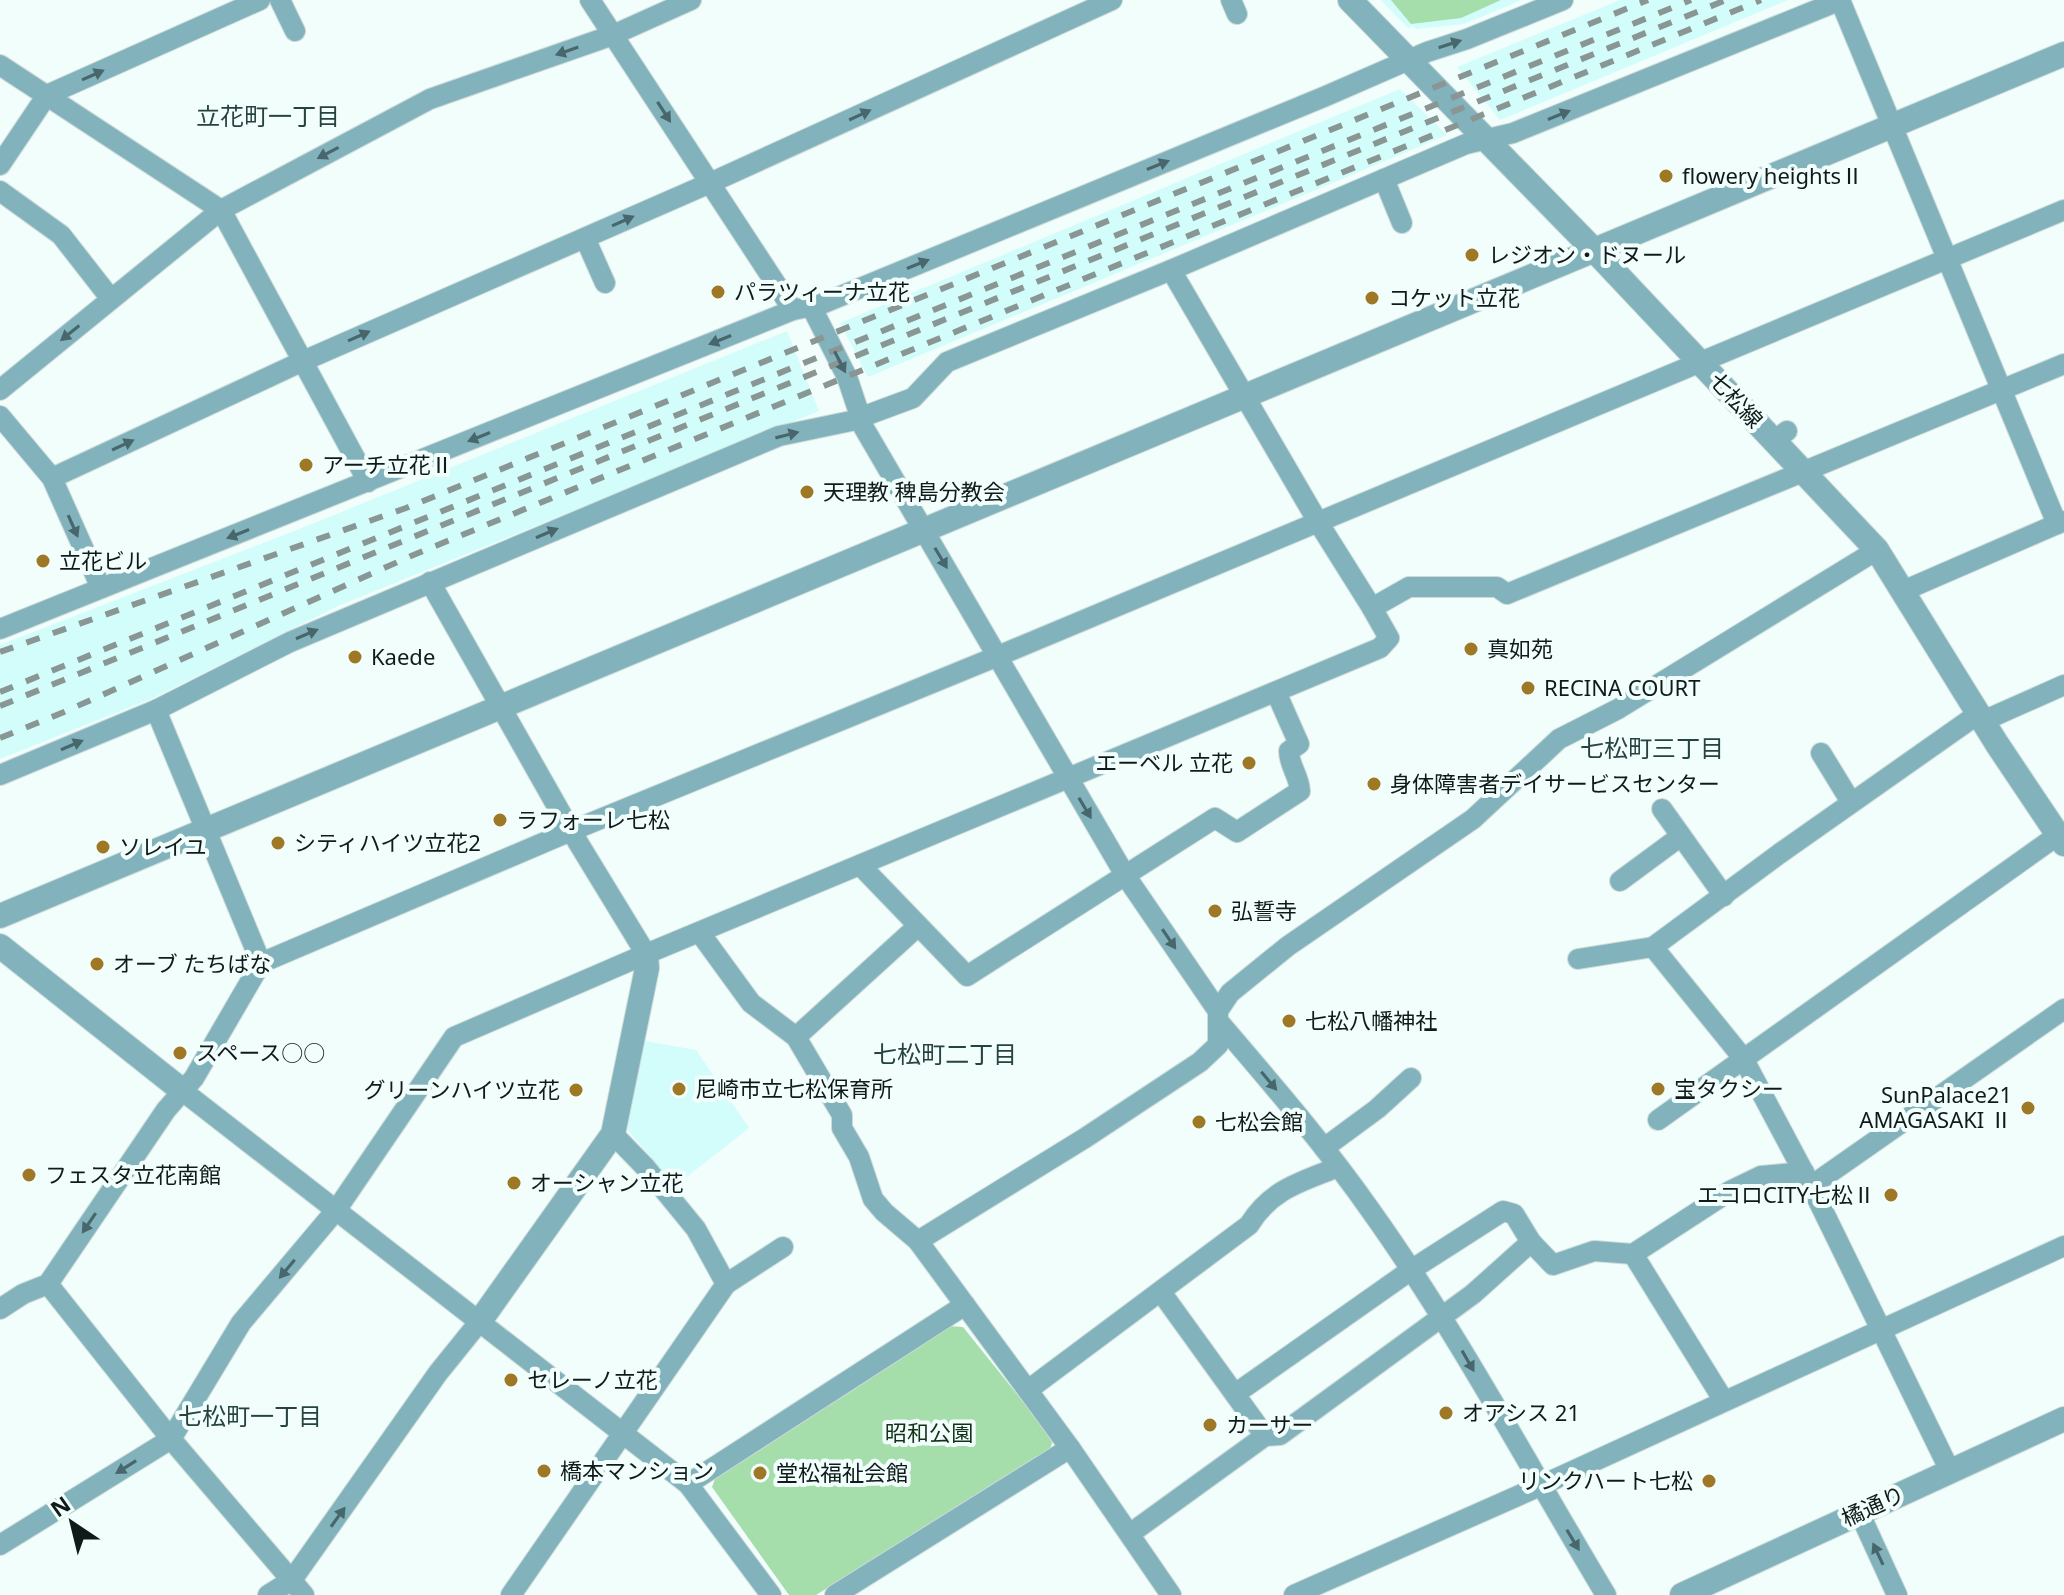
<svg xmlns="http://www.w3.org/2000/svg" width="2064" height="1595" viewBox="0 0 2064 1595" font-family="'Noto Sans','Noto Sans JP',sans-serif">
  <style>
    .built { fill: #d2fdfa }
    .green { fill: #a5ddab }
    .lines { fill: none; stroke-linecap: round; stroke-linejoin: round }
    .minor-casing { stroke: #cddad8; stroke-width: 22 }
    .tertiary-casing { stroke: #cddad8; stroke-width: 26 }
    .minor { stroke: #82b3bd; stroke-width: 20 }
    .tertiary { stroke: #82b3bd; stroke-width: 24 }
    .rail { stroke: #899694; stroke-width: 6; stroke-dasharray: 14 14; stroke-linecap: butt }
    .oneway { fill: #48676c }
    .poi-dot { fill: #9f7825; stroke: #f1fefc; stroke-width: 3 }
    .labels { text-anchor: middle; stroke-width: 8; stroke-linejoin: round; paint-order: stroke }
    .poi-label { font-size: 22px; fill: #0f1b1a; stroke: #f1fefc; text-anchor: start }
    .street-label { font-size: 22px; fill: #0f1b1a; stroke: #f1fefc }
    .park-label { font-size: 22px; fill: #133218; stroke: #f1fefc }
    .neighbourhood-label { font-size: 24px; fill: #274341; stroke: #f1fefc }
  </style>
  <rect width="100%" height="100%" fill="#f1fefc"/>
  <g class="built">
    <path d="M1381,0H1522L1464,24L1416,29L1413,26L1408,28Z"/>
    <path d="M1620,0H1788L1500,120L1457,67Z"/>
    <path d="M1400,89L1447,135L868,377L840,323Z"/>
    <path d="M787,331L819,411L338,606L153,698L0,759V645L307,526Z"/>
    <path d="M645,1041L696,1050L749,1128L675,1186L627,1129Z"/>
  </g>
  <g class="green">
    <path d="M1391,0H1501L1461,18L1411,24Z"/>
    <path d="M949,1326L963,1327L1053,1439L1050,1450L816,1595H789L712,1487L716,1476Z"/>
  </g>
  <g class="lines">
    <defs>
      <g id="minor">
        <path d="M280,0L295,31"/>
        <path d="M590,0L793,310"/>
        <path d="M1231,0L1237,14"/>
        <path d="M1840,0L2057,524"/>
        <path d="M0,65L221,210L368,482"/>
        <path d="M0,165L47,95L260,0"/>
        <path d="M1384,179L1402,223"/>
        <path d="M0,191L61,235L111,299"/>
        <path d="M585,238L605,283"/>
        <path d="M1171,270L1318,522L1372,608"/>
        <path d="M812,308L847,377L864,428L1125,875L1218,1011"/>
        <path d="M0,390L221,210L430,99L613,35L691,0"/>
        <path d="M0,416L52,478L101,588"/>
        <path d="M1774,441L1787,431"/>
        <path d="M52,478L301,362L710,183L1112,0"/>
        <path d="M430,582L571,831L646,954"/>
        <path d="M1903,591L2064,521"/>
        <path d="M0,629L793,310L819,305L1326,96L1427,52L1467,39L1563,0"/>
        <path d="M156,710L261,963"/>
        <path d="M1983,721L2064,685"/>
        <path d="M1821,753L1851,802"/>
        <path d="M0,775L156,710L290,642L779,436L851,421L913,398L947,362L1171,270L1466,144L1513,133L1841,0"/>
        <path d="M1662,809L1724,896"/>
        <path d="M860,865L967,976L1215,818L1237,832L1300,791C1299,775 1289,766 1289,751L1299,744L1276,692"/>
        <path d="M1620,881L1681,836"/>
        <path d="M700,933L751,1003L796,1037L842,1115V1128L859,1157L873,1199L884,1212L918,1241"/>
        <path d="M1653,947L1743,1058L1811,1186L1950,1471"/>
        <path d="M1578,959L1653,947L1779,854L1978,714"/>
        <path d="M1219,1022C1271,1083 1325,1145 1371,1211C1458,1333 1529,1467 1606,1595"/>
        <path d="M796,1037L918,926"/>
        <path d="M184,1092L688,1484L771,1595"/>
        <path d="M1658,1120L2058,835"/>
        <path d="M1324,1148L1377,1109L1411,1078"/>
        <path d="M1811,1186L2064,1009"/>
        <path d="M1633,1254L1724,1401"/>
        <path d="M48,1284L171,1439L304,1595"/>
        <path d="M726,1284L783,1247"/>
        <path d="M1161,1292L1265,1436L1280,1435L1473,1294L1531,1242"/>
        <path d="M0,1309L23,1294L48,1284L166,1110L194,1078L261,963L571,831L998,656L2064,210"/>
        <path d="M1028,1390L1249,1225C1271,1189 1301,1182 1338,1167"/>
        <path d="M1235,1394L1411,1270L1503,1211L1514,1214L1531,1242L1553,1265L1594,1251L1633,1254L1730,1191L1761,1176L1804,1172"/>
        <path d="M688,1484L965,1305"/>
        <path d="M1859,1512L1897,1595"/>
        <path d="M1131,1533L1265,1436"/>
        <path d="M0,1545L171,1439L241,1323L337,1209L454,1037L646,954L1380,648L1389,638L1372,608L1409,587H1497L1507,594L2064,364"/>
        <path d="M268,1595L292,1580L438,1373L480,1321"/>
        <path d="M511,1595L726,1284L696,1229L646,1168L613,1134"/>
        <path d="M835,1595L1070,1448"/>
        <path d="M1171,1595L1070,1448L918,1241L1085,1138L1200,1062L1218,1045V1011L1230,993L1288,946L1473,819L1559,739L1618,709L1877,550"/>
        <path d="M1294,1595L1540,1486L2064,1246"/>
      </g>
      <g id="tertiary">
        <path d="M1350,0L1594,250L1877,550L1997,744L2064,844"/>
        <path d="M0,916L2064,54"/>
        <path d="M0,946L184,1092"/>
        <path d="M480,1321L613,1134L647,968L646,954"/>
        <path d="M1682,1595L2064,1419"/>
      </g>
    </defs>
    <use href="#minor" class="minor-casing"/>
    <use href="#tertiary" class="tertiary-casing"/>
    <use href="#minor" class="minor"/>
    <use href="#tertiary" class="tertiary"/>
    <g class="rail">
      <path d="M0,652L406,508L1648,0"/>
      <path d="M0,692L1691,0"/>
      <path d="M0,706L1726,0"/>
      <path d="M0,738L64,712L411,556L1761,0"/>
    </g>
  </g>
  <defs><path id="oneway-solid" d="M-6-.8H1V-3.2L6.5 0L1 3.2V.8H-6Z" transform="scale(2)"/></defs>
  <g class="oneway">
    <use href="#oneway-solid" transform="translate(1450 44) rotate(-18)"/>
    <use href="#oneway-solid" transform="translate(567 51) rotate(161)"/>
    <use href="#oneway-solid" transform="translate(93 75) rotate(-24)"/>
    <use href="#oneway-solid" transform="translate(664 112) rotate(57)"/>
    <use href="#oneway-solid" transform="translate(860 115) rotate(-25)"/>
    <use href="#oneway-solid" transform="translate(1559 115) rotate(-22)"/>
    <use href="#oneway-solid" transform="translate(328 153) rotate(152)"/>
    <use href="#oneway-solid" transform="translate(1158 165) rotate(-22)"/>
    <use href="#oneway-solid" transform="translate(623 221) rotate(-24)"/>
    <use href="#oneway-solid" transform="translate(918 264) rotate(-22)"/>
    <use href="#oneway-solid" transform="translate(70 333) rotate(141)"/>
    <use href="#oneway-solid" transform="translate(359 336) rotate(-24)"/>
    <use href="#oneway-solid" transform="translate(720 340) rotate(158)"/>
    <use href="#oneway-solid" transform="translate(840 362) rotate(63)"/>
    <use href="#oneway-solid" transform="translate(787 435) rotate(-14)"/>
    <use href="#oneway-solid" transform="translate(479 437) rotate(158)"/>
    <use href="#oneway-solid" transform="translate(123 445) rotate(-25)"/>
    <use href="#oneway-solid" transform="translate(73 526) rotate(66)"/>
    <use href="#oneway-solid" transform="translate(547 533) rotate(-23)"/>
    <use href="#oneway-solid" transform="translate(238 534) rotate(158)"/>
    <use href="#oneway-solid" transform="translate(941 558) rotate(59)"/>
    <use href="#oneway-solid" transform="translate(307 634) rotate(-23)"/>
    <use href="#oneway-solid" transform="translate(72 745) rotate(-23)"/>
    <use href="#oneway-solid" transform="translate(1085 808) rotate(59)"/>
    <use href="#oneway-solid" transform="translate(1169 939) rotate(56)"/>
    <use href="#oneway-solid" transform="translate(1269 1081) rotate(50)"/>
    <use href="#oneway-solid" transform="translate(89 1223) rotate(124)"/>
    <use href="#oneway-solid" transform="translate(287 1269) rotate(130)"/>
    <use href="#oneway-solid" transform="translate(1468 1361) rotate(60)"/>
    <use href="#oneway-solid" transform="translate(126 1467) rotate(148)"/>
    <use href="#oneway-solid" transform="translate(338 1517) rotate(-54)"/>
    <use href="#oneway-solid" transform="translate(1573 1540) rotate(59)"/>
    <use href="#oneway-solid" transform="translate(1878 1554) rotate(-115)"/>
  </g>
  <g class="poi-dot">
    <circle cx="1666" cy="176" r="8"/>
    <circle cx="1472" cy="255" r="8"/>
    <circle cx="718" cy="292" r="8"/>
    <circle cx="1372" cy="298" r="8"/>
    <circle cx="306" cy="465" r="8"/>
    <circle cx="807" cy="492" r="8"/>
    <circle cx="43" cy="561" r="8"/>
    <circle cx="1471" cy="649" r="8"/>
    <circle cx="355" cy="657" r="8"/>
    <circle cx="1528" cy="688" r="8"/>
    <circle cx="1249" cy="763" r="8"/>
    <circle cx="1374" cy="784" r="8"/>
    <circle cx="500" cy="820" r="8"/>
    <circle cx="278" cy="843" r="8"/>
    <circle cx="103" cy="847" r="8"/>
    <circle cx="1215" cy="911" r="8"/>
    <circle cx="97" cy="964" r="8"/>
    <circle cx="1289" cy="1021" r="8"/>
    <circle cx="180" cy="1053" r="8"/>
    <circle cx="679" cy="1089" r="8"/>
    <circle cx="1658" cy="1089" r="8"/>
    <circle cx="576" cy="1090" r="8"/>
    <circle cx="2028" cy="1108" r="8"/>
    <circle cx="1199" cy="1122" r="8"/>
    <circle cx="29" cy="1175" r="8"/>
    <circle cx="514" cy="1183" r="8"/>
    <circle cx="1891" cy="1195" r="8"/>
    <circle cx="511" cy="1380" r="8"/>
    <circle cx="1446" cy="1413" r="8"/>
    <circle cx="1210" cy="1425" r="8"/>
    <circle cx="544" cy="1471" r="8"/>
    <circle cx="760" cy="1473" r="8"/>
    <circle cx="1709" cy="1481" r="8"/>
  </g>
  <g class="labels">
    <g class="poi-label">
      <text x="1682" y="184">flowery heightsⅡ</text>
      <text x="1488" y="263">レジオン・ドヌール</text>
      <text x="734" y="300">パラツィーナ立花</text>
      <text x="1388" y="306">コケット立花</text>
      <text x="322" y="473">アーチ立花Ⅱ</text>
      <text x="823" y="500">天理教 稗島分教会</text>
      <text x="59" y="569">立花ビル</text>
      <text x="1487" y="657">真如苑</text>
      <text x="371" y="665">Kaede</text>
      <text x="1544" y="696">RECINA COURT</text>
      <text x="1233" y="771" text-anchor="end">エーベル 立花</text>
      <text x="1390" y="792">身体障害者デイサービスセンター</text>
      <text x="516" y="828">ラフォーレ七松</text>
      <text x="294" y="851">シティハイツ立花2</text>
      <text x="119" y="855">ソレイユ</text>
      <text x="1231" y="919">弘誓寺</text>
      <text x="113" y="972">オーブ たちばな</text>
      <text x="1305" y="1029">七松八幡神社</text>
      <text x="196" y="1061">スペース○○</text>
      <text x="695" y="1097">尼崎市立七松保育所</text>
      <text x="1674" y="1097">宝タクシー</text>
      <text x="560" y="1098" text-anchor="end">グリーンハイツ立花</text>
      <text x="2012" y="1103" text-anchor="end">SunPalace21<tspan x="2012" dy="25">AMAGASAKI Ⅱ</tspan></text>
      <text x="1215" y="1130">七松会館</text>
      <text x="45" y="1183">フェスタ立花南館</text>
      <text x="530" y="1191">オーシャン立花</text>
      <text x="1875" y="1203" text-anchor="end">エコロCITY七松Ⅱ</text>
      <text x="527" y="1388">セレーノ立花</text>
      <text x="1462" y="1421">オアシス 21</text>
      <text x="1226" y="1433">カーサー</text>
      <text x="560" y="1479">橋本マンション</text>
      <text x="776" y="1481">堂松福祉会館</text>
      <text x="1693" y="1489" text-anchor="end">リンクハート七松</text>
    </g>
    <g class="street-label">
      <text transform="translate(1736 400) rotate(47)" y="8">七松線</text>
      <text transform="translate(1873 1506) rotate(-24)" y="8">橘通り</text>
    </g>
    <g class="park-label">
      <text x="929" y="1441">昭和公園</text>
    </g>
    <g class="neighbourhood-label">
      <text x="268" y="125">立花町一丁目</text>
      <text x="1652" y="757">七松町三丁目</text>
      <text x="945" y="1063">七松町二丁目</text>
      <text x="250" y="1425">七松町一丁目</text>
    </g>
  </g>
  <g transform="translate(72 1523) rotate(325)" stroke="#f1fefc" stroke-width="6" paint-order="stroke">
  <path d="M0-6L14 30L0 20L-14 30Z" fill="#0f1b1a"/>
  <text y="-12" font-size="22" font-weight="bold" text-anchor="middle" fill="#0f1b1a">N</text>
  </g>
</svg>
